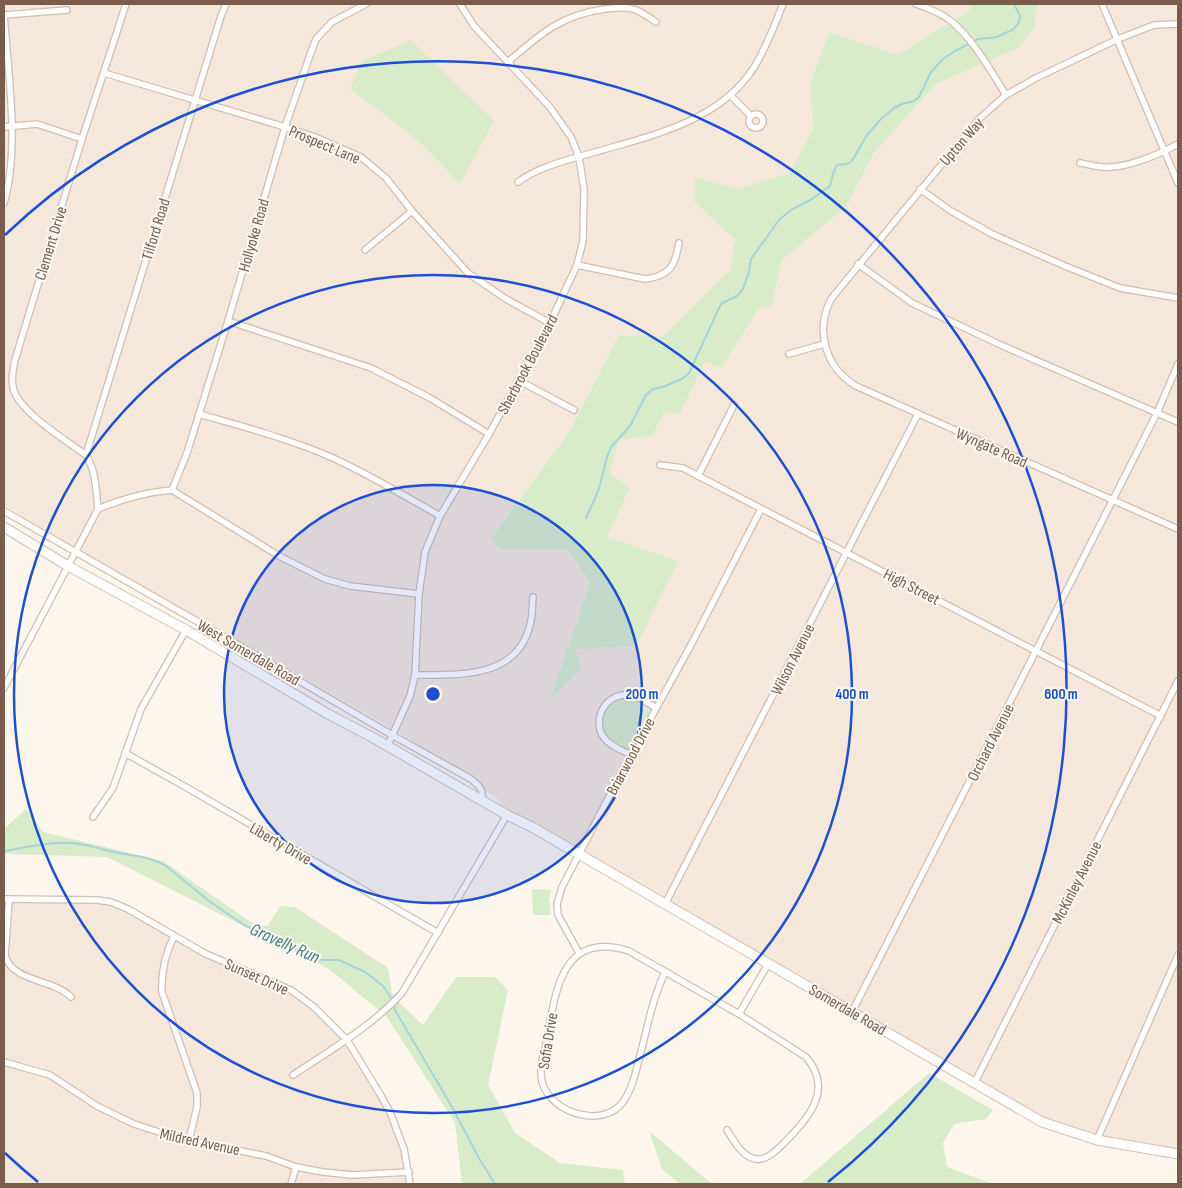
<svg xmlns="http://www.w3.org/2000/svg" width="1182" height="1188" viewBox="0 0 1182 1188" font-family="'Sofia Sans Condensed',sans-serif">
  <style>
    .residential { fill: #f5e8da }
    .green { fill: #d8ecc9 }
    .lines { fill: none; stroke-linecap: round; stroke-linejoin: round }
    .stream { stroke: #a5d3da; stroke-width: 2 }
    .street-casing { stroke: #d1beb0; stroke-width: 8 }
    .secondary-casing { stroke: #d6c0b0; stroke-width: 11 }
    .street { stroke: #fff; stroke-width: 5.5 }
    .secondary { stroke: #fff; stroke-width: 9 }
    .ring { fill: none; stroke: #1d4ed8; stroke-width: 2.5 }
    .labels { text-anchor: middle; stroke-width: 4; stroke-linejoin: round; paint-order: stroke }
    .street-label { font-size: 16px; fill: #7a5c4d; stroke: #fffaf3 }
    .water-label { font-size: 18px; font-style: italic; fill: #437c86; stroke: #fffaf3 }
    .centre { fill: #1d4ed8; stroke: #fffaf3; stroke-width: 2.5 }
    .ring-label { font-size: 15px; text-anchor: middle; font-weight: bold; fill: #1d4ed8; stroke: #fffaf3; stroke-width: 4; stroke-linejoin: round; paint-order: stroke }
  </style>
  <rect width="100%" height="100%" fill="#fdf6ec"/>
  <g class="residential">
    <path d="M4,4H970V10L897,55L829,32L810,83L813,129L790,174L737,189L695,178L696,202L735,240L731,269L662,337L619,335L569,432L491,537L500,549L568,550L590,583L550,698L575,649L678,561L607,537L630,488L609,473L619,440L653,436L664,412L680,414L705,362L721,368L759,309L772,306L782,260L846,207L874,153L936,84L1018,48L1035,28L1037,4H1178V1152L1097,1140L1042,1122L507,815L498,799L405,736L91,557L4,505Z"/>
    <path d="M4,899L111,902L206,954L291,990L347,1040L375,1084L404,1149L410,1184H4Z"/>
  </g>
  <g class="green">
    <path d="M970,4H1037L1035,28L1018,48L936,84L874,153L846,207L782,260L772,306L759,309L721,368L705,362L680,414L664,412L653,436L619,440L610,473L630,488L607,537L678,561L636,646L575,649L581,669L550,699L590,583L568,550L500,549L491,538L569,432L619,335L662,337L731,269L735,240L695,202V177L737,189L790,173L813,129L810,83L829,32L897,55L970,10Z"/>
    <path d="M411,40L494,121L460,184C446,170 433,154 417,140C396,122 372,107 350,89L362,61Z"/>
    <path d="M624,695L656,708L631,755L606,741L599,716L607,702Z"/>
    <path d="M26,809L43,832L163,861L252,923L268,926L280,906L295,907L388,968L392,993L400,1003L423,1025L456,977H495L508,990L488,1085L515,1133L560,1163L623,1170L625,1184H462L455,1123L387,1017L329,969L107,857L4,854V829Z"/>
    <path d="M532,889L551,890L549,900L551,915H533Z"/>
    <path d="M929,1073L993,1110L986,1119L954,1124L943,1143L947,1167L993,1184H800Z"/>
    <path d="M649,1131L712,1184H680L662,1169Z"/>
  </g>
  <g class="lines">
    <g class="stream">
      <path d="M586,518L599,489L607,457L611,447L630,426L646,395L653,389L663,387L682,379L689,373L719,308L722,303L737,296L743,289L749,272L751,259L779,220L791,210L812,199L830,186L833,174L837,165L847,164L852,161L867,135L881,119L894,108L902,104L914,101L919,97L931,72L943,59L955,51L978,39L997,37L1014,29L1019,22L1020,16L1014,4"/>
      <path d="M4,851C29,847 55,840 80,844C92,846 103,850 114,852C132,856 150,856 166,866L209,901L244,925L283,942L317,960H339L365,972L383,986L390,996L395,1010L452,1107L480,1160L495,1184"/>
    </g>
    <defs>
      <g id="street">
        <path d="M916,4C928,8 941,13 951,21C974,40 990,70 1006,95"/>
        <path d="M1102,4L1178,183"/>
        <path d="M4,15C8,71 20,149 4,203"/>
        <path d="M4,15L67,10"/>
        <path d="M1178,24L1154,25L1118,39L1036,78L1006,95L979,119L831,299C815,331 825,367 856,386L1178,529"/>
        <path d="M508,62C540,34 561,15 605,9C615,8 626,6 636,10C643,13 650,18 656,22"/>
        <path d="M104,73L285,127L315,137L361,157L386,178L412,211L468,273L506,299L550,323"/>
        <path d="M731,96L751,116"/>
        <circle cx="756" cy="121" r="7"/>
        <path d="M4,127L37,124L82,139"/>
        <path d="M1080,163C1087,164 1095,167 1103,167C1125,169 1158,155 1178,144"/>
        <path d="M518,182C538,167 567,160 592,153C649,136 717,123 753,69C766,49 774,26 783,4"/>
        <path d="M920,189L951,211L992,234L1065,266L1120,288L1178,298"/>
        <path d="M365,250L412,211"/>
        <path d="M858,264L912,303L1003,346L1178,422"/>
        <path d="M577,265L645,279C669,276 675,267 679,243"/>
        <path d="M228,321L371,368L430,398L489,434"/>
        <path d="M789,354L824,344"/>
        <path d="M518,380L574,410"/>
        <path d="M199,414C244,427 290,439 333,458C370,475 405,496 440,516"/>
        <path d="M86,455L221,16L226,4"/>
        <path d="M660,465L683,468L1161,716"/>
        <path d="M698,476L734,405"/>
        <path d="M172,490L187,453L228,321L285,127L310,55L316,39L332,22L366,4"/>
        <path d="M172,490L279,556L325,579L350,586L419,594"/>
        <path d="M98,509C96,490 96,471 86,455C66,440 17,411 13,387C11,378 13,369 15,360L82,139L126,4"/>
        <path d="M4,511L200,623L392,735L471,779C478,785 485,790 481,801"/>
        <path d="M415,675C462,675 521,678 531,620C533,612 532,604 533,597"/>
        <path d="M4,688L98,509C122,499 146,492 172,490"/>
        <path d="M387,747L410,696L415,675L419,594L425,552L440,516L489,434L550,323L577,265L583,241L584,189L579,157L571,137L549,106L474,26L460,4"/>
        <path d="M125,753L184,786L438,933"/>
        <path d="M631,755C623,751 613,747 607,741C589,724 604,693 628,695C638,696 647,702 656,708"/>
        <path d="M93,817L113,788L141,709L186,630"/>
        <path d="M4,899L97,900L111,902L128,909L206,954L291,990L314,1007L347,1040L380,1094L390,1112L404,1149L410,1184"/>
        <path d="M9,899L5,956C14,983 52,978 71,997"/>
        <path d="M665,904L918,414"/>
        <path d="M174,936C165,954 161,971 162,992L197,1093V1107L189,1140"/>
        <path d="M579,953L558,915L557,904L562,887L636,745L692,643L761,509"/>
        <path d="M665,972C654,996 648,1022 642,1048C637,1066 634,1086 623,1102C601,1131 543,1111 541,1075C540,1064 546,1046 548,1034C556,985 565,931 629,951L739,1014L806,1057C834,1089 809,1118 785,1142C778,1149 767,1161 756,1159C742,1157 734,1141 727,1130"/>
        <path d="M852,1012L1157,413L1178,364"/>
        <path d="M739,1014L768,964"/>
        <path d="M4,1062L50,1075L97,1106L134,1124L177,1138L266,1156L296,1167L323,1172L352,1175L409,1172"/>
        <path d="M293,1075C331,1050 372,1026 402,993L507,815"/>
        <path d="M975,1082L1178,681"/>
        <path d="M1097,1140L1178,955"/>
        <path d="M291,1184L296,1167"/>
      </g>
      <path id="secondary" d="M4,527L68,566L186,630L328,714L372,737L507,815L532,827L1042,1122L1097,1140L1178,1154"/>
    </defs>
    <use href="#street" class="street-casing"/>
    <use href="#secondary" class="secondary-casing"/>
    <use href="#street" class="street"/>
    <use href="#secondary" class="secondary"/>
  </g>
  <circle cx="433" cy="694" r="209" fill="#1d4ed8" fill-opacity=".12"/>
  <g class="ring">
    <circle cx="433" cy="694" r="209"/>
    <circle cx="433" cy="694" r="419"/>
    <path d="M38 1182A628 628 0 0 1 5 1153M5 235A628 628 0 1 1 828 1182"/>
  </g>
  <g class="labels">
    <g class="street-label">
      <text transform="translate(961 141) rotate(-49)" y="6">Upton Way</text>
      <text transform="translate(325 144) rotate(23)" y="6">Prospect Lane</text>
      <text transform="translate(155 229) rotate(-73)" y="6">Tilford Road</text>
      <text transform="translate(253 235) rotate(-74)" y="6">Hollyoke Road</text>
      <text transform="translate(50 243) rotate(-73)" y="6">Clement Drive</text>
      <text transform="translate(527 364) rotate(-62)" y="6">Sherbrook Boulevard</text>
      <text transform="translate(992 447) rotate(24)" y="6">Wyngate Road</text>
      <text transform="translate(912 586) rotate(27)" y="6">High Street</text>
      <text transform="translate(249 652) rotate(30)" y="6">West Somerdale Road</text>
      <text transform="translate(792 659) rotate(-63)" y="6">Wilson Avenue</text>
      <text transform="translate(990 742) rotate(-63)" y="6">Orchard Avenue</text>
      <text transform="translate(630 756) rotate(-62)" y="6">Briarwood Drive</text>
      <text transform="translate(281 843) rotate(30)" y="6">Liberty Drive</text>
      <text transform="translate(1076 882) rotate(-63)" y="6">McKinley Avenue</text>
      <text transform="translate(257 976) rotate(24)" y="6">Sunset Drive</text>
      <text transform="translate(848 1009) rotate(30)" y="6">Somerdale Road</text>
      <text transform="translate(547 1041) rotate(-81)" y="6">Sofia Drive</text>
      <text transform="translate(200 1141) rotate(12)" y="6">Mildred Avenue</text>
    </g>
    <g class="water-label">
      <text transform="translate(285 943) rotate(24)" y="6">Gravelly Run</text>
    </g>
  </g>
  <circle cx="433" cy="694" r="8" class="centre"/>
  <g class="ring-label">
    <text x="642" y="699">200 m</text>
    <text x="852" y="699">400 m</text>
    <text x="1061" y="699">600 m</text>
  </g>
  <rect width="1182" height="1188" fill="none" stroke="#7a5c4d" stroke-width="10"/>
</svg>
